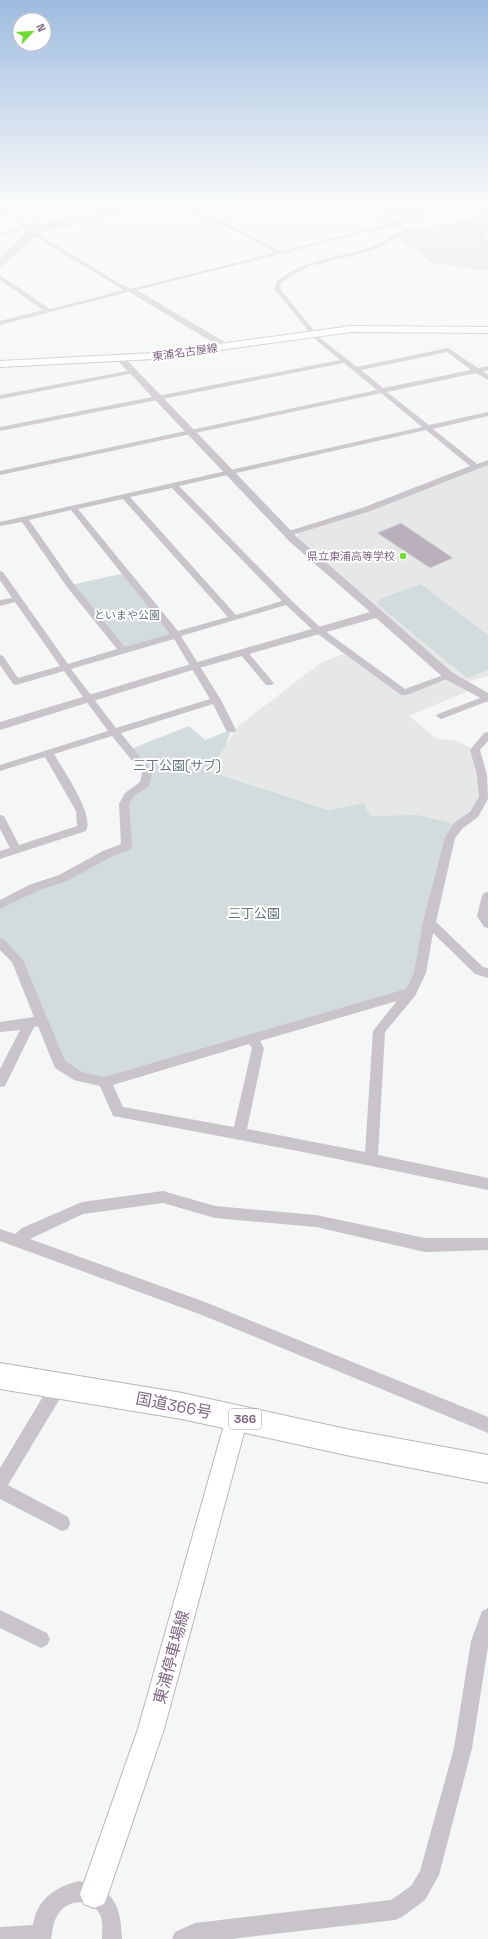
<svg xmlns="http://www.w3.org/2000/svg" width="488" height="1939" viewBox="0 0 488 1939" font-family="'Space Grotesk','Noto Sans JP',sans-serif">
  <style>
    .built { fill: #e6e8e8 }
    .green { fill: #d3dcdc }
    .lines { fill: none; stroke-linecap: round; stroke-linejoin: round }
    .river { fill: #cec5d2; fill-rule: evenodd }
    .building { fill: #bab0bc; stroke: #d7d9d7 }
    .secondary-casing { stroke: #bdb5be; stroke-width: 2 }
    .primary-casing { stroke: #bdb6be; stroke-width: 2 }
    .trunk-casing { stroke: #bab4bb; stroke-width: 2 }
    .minor { fill: #c9c3ca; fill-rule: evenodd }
    .tertiary { fill: #c9c3ca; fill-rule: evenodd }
    .secondary { fill: #fff; fill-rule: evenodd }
    .primary { fill: #fff; fill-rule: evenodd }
    .trunk { fill: #fff; fill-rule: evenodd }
    .poi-dot { fill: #6dde2d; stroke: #fff; stroke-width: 1.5 }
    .labels { text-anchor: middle; stroke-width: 4; stroke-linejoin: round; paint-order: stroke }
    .far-street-label { font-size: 11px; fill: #806784; stroke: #fff }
    .far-poi-label { font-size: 11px; fill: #806784; stroke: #fff; text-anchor: end }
    .far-park-label { font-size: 11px; fill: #66777c; stroke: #fff }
    .shield { fill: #fff; stroke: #a695a9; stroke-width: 1 }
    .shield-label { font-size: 12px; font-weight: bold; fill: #806784 }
    .park-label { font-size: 13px; fill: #66777c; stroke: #fff }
    .near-street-label { font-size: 16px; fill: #806784; stroke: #fff }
  </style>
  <rect width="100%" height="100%" fill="#f4f7f5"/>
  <g class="built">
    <path d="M358,204H488V220L455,209L395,224L388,217Z"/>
    <path d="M488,462V676L462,683L473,689L409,716L437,739L455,740L475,750L484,797L459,825L370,816L364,803L328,810L209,771L238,726L322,662L349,652L404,693L448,676L298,538V533L363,514Z"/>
  </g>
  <g class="green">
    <path d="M488,220V233L481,234L488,241V271L432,263L417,251L401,241L402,233Z"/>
    <path d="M125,573L176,635L122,650L71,585Z"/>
    <path d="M421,584L488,635V670L467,678L378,605L379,599Z"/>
    <path d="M189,726L205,740L231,730L225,747L209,771L328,810L364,803L370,816L418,815L459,825L450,837L410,993L105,1082L60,1064L17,960L0,942V905L127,846L124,804L145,784L147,773L128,750Z"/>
  </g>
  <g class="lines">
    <path class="river" d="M142,204H160L155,207L39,233L4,265L0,267V257L31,228Z"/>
  </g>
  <path class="building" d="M401,523L434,545L453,558L430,568L377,533Z"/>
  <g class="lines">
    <defs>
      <path id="secondary" d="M237,1407L245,1410L248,1418L164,1729L108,1894L104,1904L94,1908L84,1904L80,1894L138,1729L226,1418L229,1410Z"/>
      <path id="primary" d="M351,326L488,327V333L351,332L154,359L0,367V361L154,353Z"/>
      <path id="trunk" d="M0,1363L182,1393L346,1429L488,1455V1483L346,1455L182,1419L0,1389Z"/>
    </defs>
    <use href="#secondary" class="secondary-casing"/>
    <use href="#primary" class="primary-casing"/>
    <use href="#trunk" class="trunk-casing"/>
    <g class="minor">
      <path d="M132,204H141L30,229L120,284L132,289V291L0,325V321L43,310L0,280V275L50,309L124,290L24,230L0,236V232L22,228L15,219L0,210V206L19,217L27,226Z"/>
      <path d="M182,204H188L282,252L277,253Z"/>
      <path d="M455,207L486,219L484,237L488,240V245L478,237L481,222L405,234L371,251L310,266L289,277L281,284V290L320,338L357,367L448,348L478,368L488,366V370L483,371L488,375V380L476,373L387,392L429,425L488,412V416L433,429L477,464L488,460V465L368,512L289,536H286V532L362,508L470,466L426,430L179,486L291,600L321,628L405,689L446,674L449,673L454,676L407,695H401L315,632L286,605L181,636L221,700L236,730L235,732H227L213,704L121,733L152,773L149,786L133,797L129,804L132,846L131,849L111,857L67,881L37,891L0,909V900L29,885L59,875L103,851L121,844L119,804L125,793L140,782L142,773L112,736L54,754C63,770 95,815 86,831L0,859V851L10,848L0,829V815L4,816L19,845L77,826L76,811L45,757L0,771V765L108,731L64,671L16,685L13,684L0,665V655L3,656L18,678L60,666L15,602L0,606V600L12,598L0,580V571L3,572L68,664L117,649L67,587L22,522L0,526V522L422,427L381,393L0,475V471L377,390L344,363L0,431V427L340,360L316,340L275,290L276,282C305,258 334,259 368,248C381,243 392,236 404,230L393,225V223ZM455,211L477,219L411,230L400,224ZM447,352L471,370L383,388L361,370ZM172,488L282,601L236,615L130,497ZM123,499L228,617L178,631L78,509ZM71,510L170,634L125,647L73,583L29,520ZM174,639L210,699L116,728L71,669Z"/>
      <path d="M133,370L135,371V373L0,399V395Z"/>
      <path d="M243,649L246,650L272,681L274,683L272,685H266L240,654V650Z"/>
      <path d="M488,695V701L444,718L441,719L436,716L438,714Z"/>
      <path d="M488,732V741L480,750L487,775L488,799L478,817L463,828L455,838L436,922L483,967L488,968V978L475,974L433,933L426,973L415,996L385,1032L378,1155L488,1178V1190L303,1152L113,1116L100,1086L74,1080L55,1068L38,1026L34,1027L5,1086L0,1087V1069L20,1030L0,1032V1022L34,1017L12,962L0,950V938L4,939L23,960L65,1061L82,1072L104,1077L406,989L414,973L423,922L445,837L455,822L470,812L479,797L477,775L470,750L484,733ZM397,1001L373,1031L365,1152L247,1129L264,1048L260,1041ZM249,1044L252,1048L234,1127L123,1107L113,1085Z"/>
      <path d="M488,892V928L484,927L477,916L482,896L484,893Z"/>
      <path d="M163,1191L215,1206L316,1215L425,1238H488V1250L425,1252L316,1227L215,1218L163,1203L83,1214L30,1239L205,1302L488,1417V1433L202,1315L0,1241V1229L15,1234L22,1228L82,1202Z"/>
      <path d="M59,1377L65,1380L67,1385L65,1390L8,1485L68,1517L70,1523L68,1529L62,1531L0,1499V1468L53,1380Z"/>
      <path d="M488,1608V1647L472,1748L439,1875L425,1900L402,1917L395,1920L231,1939H172L175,1932L195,1923L391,1900L411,1886L420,1871L454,1748L471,1641L482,1611Z"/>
      <path d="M0,1610L47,1633L50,1639L47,1645L41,1648L0,1628Z"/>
      <path d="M79,1881C114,1888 121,1906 122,1939H102C102,1932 103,1924 101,1917C95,1899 70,1897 59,1913C53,1921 53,1929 51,1939H0V1927L33,1925C37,1899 55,1887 79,1881Z"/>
    </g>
    <g class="tertiary">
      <path d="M352,204H359L398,224L137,290L228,344V348H222L126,290L389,224Z"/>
      <path d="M121,356L124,357L298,538L453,673L488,693V702L445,679L376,618L199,668L0,730V722L191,664L370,612L290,542L118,361L117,359Z"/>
    </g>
    <use href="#secondary" class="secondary"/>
    <use href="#primary" class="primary"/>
    <use href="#trunk" class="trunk"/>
  </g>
  <linearGradient id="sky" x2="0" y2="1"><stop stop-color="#9dbbdf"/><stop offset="0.43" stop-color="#fafbfa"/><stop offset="1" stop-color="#fafbfa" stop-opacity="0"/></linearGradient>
  <rect width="488" height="475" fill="url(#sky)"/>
  <circle class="poi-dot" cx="403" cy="556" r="4"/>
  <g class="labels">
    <g class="far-street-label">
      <text transform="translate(185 352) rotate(-8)" y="4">東浦名古屋線</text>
    </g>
    <g class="far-poi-label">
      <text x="395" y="560">県立東浦高等学校</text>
    </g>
    <g class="far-park-label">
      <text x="127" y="619">といまや公園</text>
    </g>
    <rect class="shield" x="229" y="1409" width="32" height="20" rx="3"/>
    <g class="shield-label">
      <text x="245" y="1423">366</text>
    </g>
    <g class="park-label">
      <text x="177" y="770">三丁公園(サブ)</text>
      <text x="254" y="918">三丁公園</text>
    </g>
    <g class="near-street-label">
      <text transform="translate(174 1405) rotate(11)" y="6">国道366号</text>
      <text transform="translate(171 1657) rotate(-75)" y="6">東浦停車場線</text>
    </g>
  </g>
  <g transform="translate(32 32) rotate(65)"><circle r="19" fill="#ffffff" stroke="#ccc2ce"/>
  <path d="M0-3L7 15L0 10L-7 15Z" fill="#6dde2d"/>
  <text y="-6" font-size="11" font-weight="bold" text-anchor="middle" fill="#806784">N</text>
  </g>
</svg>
